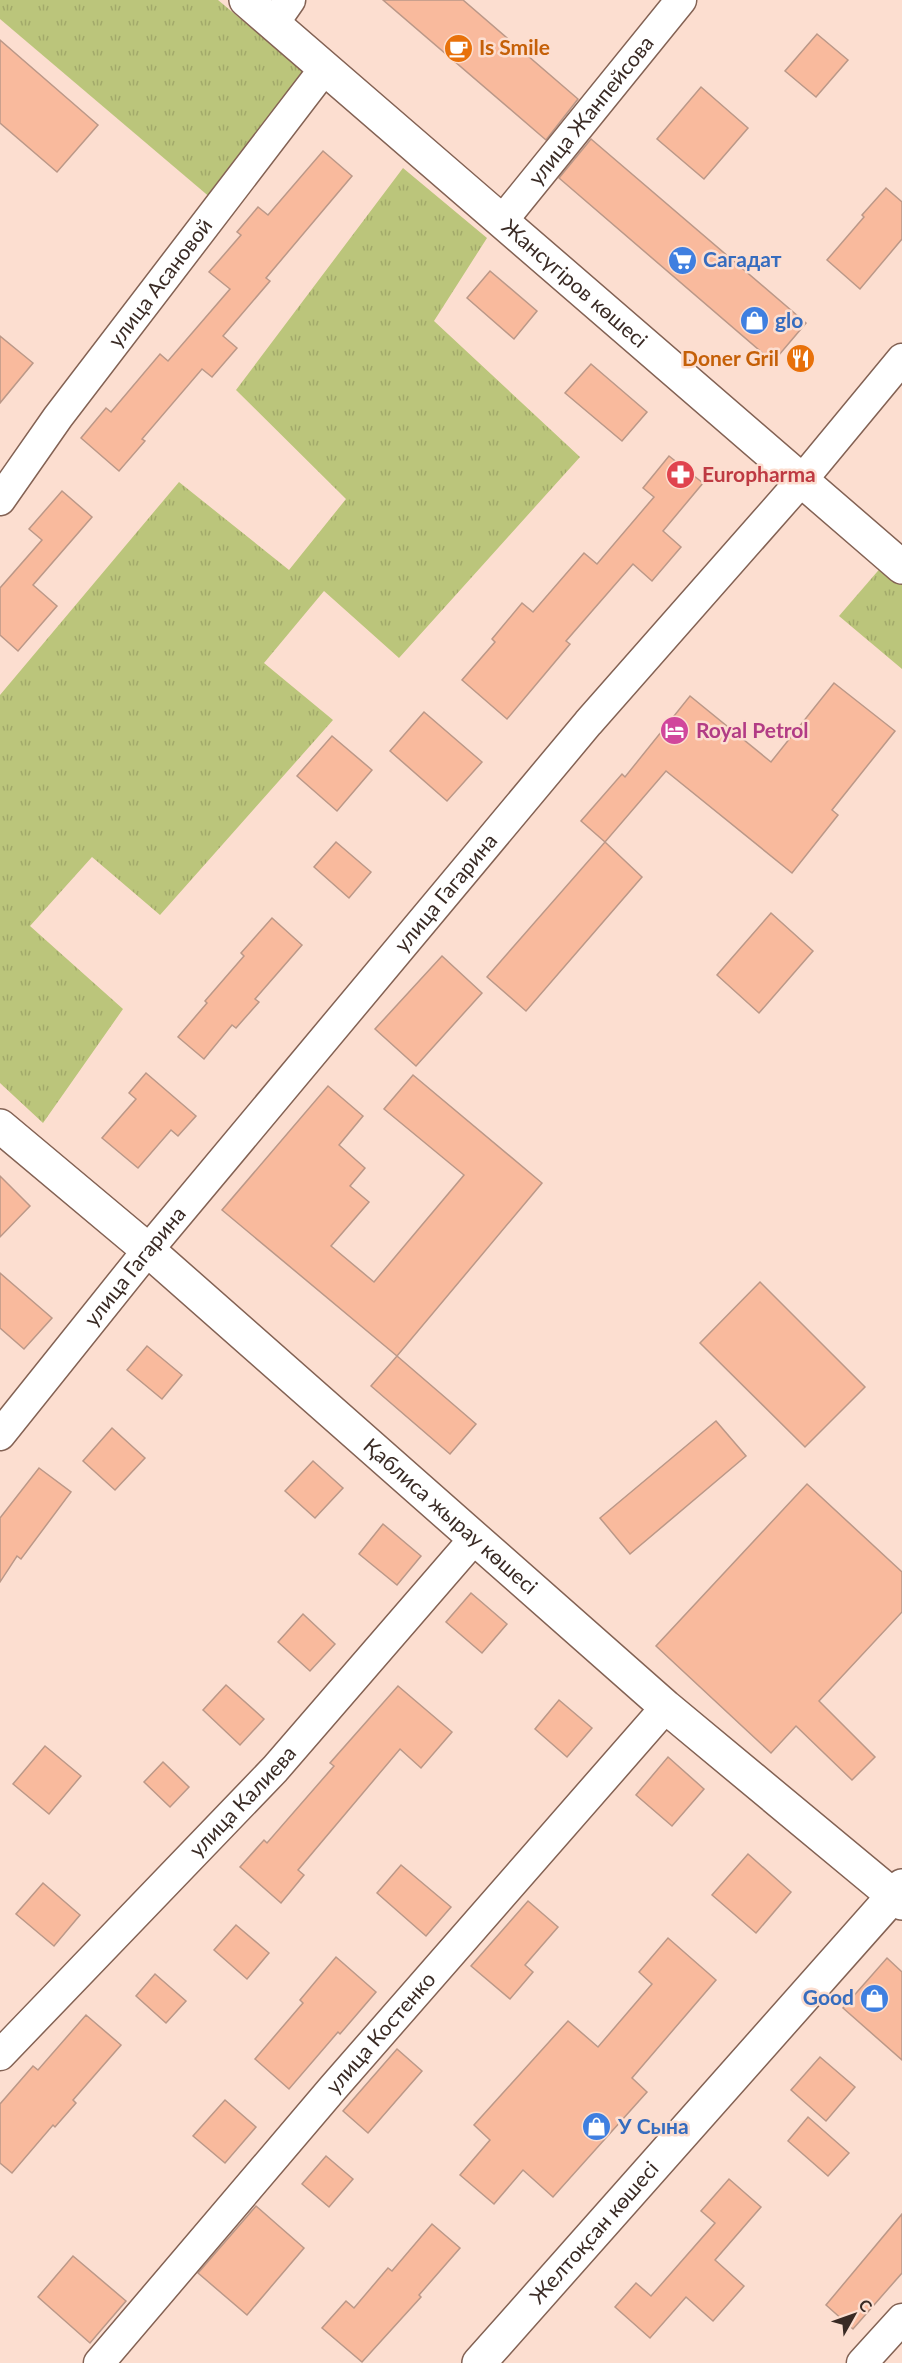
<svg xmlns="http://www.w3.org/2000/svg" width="902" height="2363" viewBox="0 0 902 2363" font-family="Lato,sans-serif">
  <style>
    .grass { fill: url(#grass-tufts) }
    .building { fill: #f9ba9d; stroke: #bb9888; stroke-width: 1.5 }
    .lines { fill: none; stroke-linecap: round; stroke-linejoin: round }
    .street-casing { stroke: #836254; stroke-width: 33 }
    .secondary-casing { stroke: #836254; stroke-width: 36 }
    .street { stroke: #fff; stroke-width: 30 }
    .secondary { stroke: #fff; stroke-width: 33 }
    .labels { text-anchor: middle; stroke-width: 5; stroke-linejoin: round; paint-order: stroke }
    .food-label { font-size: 21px; font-weight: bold; fill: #c56008; stroke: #fcded0; text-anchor: start }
    .street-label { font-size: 21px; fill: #392a24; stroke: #fcded0 }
    .shop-label { font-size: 21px; font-weight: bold; fill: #366cbe; stroke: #fcded0; text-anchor: start }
    .health-label { font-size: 21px; font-weight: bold; fill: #be3a42; stroke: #fcded0; text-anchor: start }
    .hotel-label { font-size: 21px; font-weight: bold; fill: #b23c85; stroke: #fcded0; text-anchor: start }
  </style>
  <defs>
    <pattern id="grass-tufts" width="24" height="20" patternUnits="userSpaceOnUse" patternTransform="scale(1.5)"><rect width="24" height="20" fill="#bbc57b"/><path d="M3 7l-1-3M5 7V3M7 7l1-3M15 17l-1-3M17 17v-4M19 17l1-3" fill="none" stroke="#a2a96a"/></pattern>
  </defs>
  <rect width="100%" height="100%" fill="#fcded0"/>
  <g class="grass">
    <path d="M0,0H218L304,72L212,199L0,19Z"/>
    <path d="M403,168L487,238L434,321L580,457L399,658L324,591L264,663L333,720L160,915L92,857L30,926L123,1009L43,1123L0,1083V695L179,482L289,570L346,499L236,390Z"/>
    <path d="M883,565L902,582V669L839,616Z"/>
  </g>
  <g class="building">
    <path d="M383,0H463L578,99L546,140Z"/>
    <path d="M817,34L848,60L816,97L785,71Z"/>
    <path d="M0,40L98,125L57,172L0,123Z"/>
    <path d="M701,87L748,128L704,179L657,139Z"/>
    <path d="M591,139L806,323L773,362L559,178Z"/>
    <path d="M323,151L352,176L266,278L270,281L223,336L237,348L212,377L202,369L142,439L145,441L119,471L81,438L106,408L111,412L160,354L168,361L230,289L209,272L241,235L237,232L258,207L268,215Z"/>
    <path d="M886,188L902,202V239L860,289L827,260L864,217L862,215Z"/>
    <path d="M490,271L537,311L514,339L467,298Z"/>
    <path d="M0,336L33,363L0,403Z"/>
    <path d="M591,364L647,412L622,441L565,393Z"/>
    <path d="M669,456L703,483L663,531L681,547L652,581L633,564L566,641L570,644L507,719L462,680L495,642L492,639L522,603L533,612L584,553L597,564L654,497L643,488Z"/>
    <path d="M62,491L92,517L33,585L57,606L18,651L0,635V588L42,540L29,529Z"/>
    <path d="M834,683L895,731L832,810L838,815L792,873L666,771L605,842L581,821L622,774L625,777L690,696L771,762Z"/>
    <path d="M424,712L482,762L447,801L390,751Z"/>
    <path d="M332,736L372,770L337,811L297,776Z"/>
    <path d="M336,842L371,872L349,898L314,867Z"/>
    <path d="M605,842L642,877L526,1011L487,977Z"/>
    <path d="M771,913L813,951L759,1013L717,975Z"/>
    <path d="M272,918L302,945L255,999L259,1002L236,1028L232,1025L204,1059L178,1037L207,1003L205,1001L244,956L241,953Z"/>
    <path d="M442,956L482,993L416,1066L375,1029Z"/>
    <path d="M146,1073L196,1116L178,1136L171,1130L138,1168L102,1138L136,1099L129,1093Z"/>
    <path d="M413,1075L542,1183L397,1356L222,1210L328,1086L363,1116L339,1145L365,1168L350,1186L369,1202L331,1246L374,1282L464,1175L384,1109Z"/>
    <path d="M0,1176L30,1206L0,1237Z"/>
    <path d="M0,1273L52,1318L24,1349L0,1328Z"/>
    <path d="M760,1282L865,1387L805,1447L700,1343Z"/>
    <path d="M147,1346L182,1375L162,1399L127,1370Z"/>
    <path d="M397,1356L476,1424L450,1454L371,1386Z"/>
    <path d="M716,1421L746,1456L630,1554L600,1518Z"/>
    <path d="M112,1428L145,1458L115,1490L83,1461Z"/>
    <path d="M313,1461L343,1488L315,1518L285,1491Z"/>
    <path d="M39,1468L71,1492L21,1559L17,1556L0,1582V1518Z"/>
    <path d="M807,1484L902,1572V1612L819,1701L875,1757L852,1780L796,1726L771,1753L656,1646Z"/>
    <path d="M383,1524L421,1556L397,1585L359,1554Z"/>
    <path d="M471,1593L507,1624L482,1653L446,1622Z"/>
    <path d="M303,1614L335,1644L310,1671L278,1642Z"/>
    <path d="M226,1685L264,1719L240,1745L203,1710Z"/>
    <path d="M398,1686L452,1732L421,1768L400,1749L298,1870L304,1875L281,1903L240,1867L264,1840L267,1843L334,1766L330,1763Z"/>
    <path d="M559,1700L592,1728L567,1757L535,1729Z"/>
    <path d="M45,1746L81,1776L49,1814L13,1784Z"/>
    <path d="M668,1757L704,1789L672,1826L636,1795Z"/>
    <path d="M163,1762L189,1787L170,1807L144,1782Z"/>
    <path d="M748,1854L791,1892L756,1933L712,1895Z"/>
    <path d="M401,1865L451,1907L426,1936L377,1893Z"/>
    <path d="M43,1883L80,1915L54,1946L16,1914Z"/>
    <path d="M528,1901L558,1927L525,1965L533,1972L510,1999L471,1966Z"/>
    <path d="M236,1925L269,1953L247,1979L214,1950Z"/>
    <path d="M668,1938L716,1980L632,2078L647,2092L553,2197L523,2170L494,2204L460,2175L490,2140L474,2125L568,2021L598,2047L652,1984L639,1972Z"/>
    <path d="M336,1957L376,1992L340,2034L338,2032L289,2089L255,2059L303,2003L300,2000Z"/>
    <path d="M887,1958L902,1972V2060L843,2008Z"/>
    <path d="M155,1974L186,2001L166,2023L136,1996Z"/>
    <path d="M86,2015L121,2045L73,2100L76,2103L55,2127L53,2125L12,2173L0,2163V2104L33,2066L38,2070Z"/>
    <path d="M397,2049L422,2071L368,2133L343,2111Z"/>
    <path d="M820,2057L855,2087L826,2121L791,2090Z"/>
    <path d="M225,2100L256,2127L225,2163L193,2136Z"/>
    <path d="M808,2117L849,2153L828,2176L788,2141Z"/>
    <path d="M326,2156L353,2179L329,2207L302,2184Z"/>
    <path d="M729,2179L761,2207L715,2260L744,2286L713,2321L686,2297L650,2338L615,2307L636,2283L651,2296L715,2223L701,2211Z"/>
    <path d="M256,2206L304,2248L247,2315L198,2273Z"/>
    <path d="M902,2214V2273L853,2329L826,2305Z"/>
    <path d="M432,2224L460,2248L419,2295L421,2297L362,2362L322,2328L346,2301L354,2308L388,2268L392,2271Z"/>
    <path d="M73,2256L126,2301L90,2343L38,2297Z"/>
  </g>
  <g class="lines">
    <defs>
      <g id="street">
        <path d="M274,23L290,0"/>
        <path id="s1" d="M502,221L681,0"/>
        <path id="s2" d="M0,500L58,417L325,68"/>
        <path id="s3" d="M0,1435L148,1250L588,723L802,480L902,359"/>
        <path id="s4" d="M0,2055L275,1769L474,1539"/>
        <path id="s5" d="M99,2363L333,2088L666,1707"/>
        <path d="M862,2363L902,2319"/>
      </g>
      <g id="secondary">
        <path id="s6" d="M246,0L902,567"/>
        <path id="s7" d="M0,1126L148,1250L666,1707L902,1903"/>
        <path id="s8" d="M479,2363L902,1886"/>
      </g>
    </defs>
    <use href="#street" class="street-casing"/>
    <use href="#secondary" class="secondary-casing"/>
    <use href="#street" class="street"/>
    <use href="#secondary" class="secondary"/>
  </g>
  <defs>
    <symbol id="cafe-disc" viewBox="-11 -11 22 22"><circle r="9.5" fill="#e8710a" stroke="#fcded0"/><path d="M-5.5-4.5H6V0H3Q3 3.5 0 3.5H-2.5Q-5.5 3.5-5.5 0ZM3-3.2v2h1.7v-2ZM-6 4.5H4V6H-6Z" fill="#fff"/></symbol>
    <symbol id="supermarket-disc" viewBox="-11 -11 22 22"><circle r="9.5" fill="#3f7fe0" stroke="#fcded0"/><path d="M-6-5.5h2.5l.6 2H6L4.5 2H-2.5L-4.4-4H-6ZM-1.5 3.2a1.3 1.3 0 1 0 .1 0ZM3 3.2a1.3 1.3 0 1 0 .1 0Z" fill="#fff"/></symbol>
    <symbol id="shop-disc" viewBox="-11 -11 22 22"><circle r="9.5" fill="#3f7fe0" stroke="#fcded0"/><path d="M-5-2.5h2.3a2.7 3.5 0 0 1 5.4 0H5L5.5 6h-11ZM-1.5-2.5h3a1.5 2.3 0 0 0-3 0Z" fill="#fff"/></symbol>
    <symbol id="restaurant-disc" viewBox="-11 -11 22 22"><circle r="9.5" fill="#e8710a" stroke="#fcded0"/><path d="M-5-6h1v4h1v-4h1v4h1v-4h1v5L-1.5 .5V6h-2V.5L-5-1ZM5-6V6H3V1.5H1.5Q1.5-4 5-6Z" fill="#fff"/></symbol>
    <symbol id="pharmacy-disc" viewBox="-11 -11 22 22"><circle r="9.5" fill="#e0444e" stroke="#fcded0"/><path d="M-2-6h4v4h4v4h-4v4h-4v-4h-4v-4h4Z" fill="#fff"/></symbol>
    <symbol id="hotel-disc" viewBox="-11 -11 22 22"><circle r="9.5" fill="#d1479c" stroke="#fcded0"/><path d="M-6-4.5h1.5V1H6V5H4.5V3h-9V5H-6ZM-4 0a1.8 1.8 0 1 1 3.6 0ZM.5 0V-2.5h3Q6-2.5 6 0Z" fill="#fff"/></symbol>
  </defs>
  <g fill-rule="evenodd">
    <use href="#cafe-disc" x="442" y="32" width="33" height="33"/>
    <use href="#supermarket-disc" x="666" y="244" width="33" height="33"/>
    <use href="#shop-disc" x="738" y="304" width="33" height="33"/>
    <use href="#restaurant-disc" x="784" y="342" width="33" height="33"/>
    <use href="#pharmacy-disc" x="664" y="458" width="33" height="33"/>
    <use href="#hotel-disc" x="658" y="714" width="33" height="33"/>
    <use href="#shop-disc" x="858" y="1982" width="33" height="33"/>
    <use href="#shop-disc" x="580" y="2110" width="33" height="33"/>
  </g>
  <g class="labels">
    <g class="food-label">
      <text x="479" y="55">Is Smile</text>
      <text x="779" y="366" text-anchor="end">Doner Gril</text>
    </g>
    <g class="street-label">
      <text dy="7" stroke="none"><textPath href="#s1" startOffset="142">улица Жанпейсова</textPath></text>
      <text dy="7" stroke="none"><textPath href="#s2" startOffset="270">улица Асановой</textPath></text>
      <text dy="7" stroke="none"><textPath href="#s6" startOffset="434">Жансүгіров көшесі</textPath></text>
      <text dy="7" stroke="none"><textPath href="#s3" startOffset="702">улица Гагарина</textPath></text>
      <text dy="7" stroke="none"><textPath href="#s3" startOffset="216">улица Гагарина</textPath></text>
      <text dy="7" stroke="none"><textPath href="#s7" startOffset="596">Қаблиса жырау көшесі</textPath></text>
      <text dy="7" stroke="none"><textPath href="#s4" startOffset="351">улица Калиева</textPath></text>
      <text dy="7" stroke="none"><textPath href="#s5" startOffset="434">улица Костенко</textPath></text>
      <text dy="7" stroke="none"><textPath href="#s8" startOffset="174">Желтоқсан көшесі</textPath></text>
    </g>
    <g class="shop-label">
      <text x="703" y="267">Сагадат</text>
      <text x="775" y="328">glo</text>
      <text x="854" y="2005" text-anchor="end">Good</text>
      <text x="618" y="2134">У Сына</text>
    </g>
    <g class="health-label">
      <text x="702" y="482">Europharma</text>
    </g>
    <g class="hotel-label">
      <text x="696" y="738">Royal Petrol</text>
    </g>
  </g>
  <g transform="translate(854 2315) rotate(50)" stroke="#fcded0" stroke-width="4.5" paint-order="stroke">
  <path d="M0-4.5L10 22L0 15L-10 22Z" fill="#392a24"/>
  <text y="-9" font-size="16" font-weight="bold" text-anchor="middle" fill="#392a24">С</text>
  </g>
</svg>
